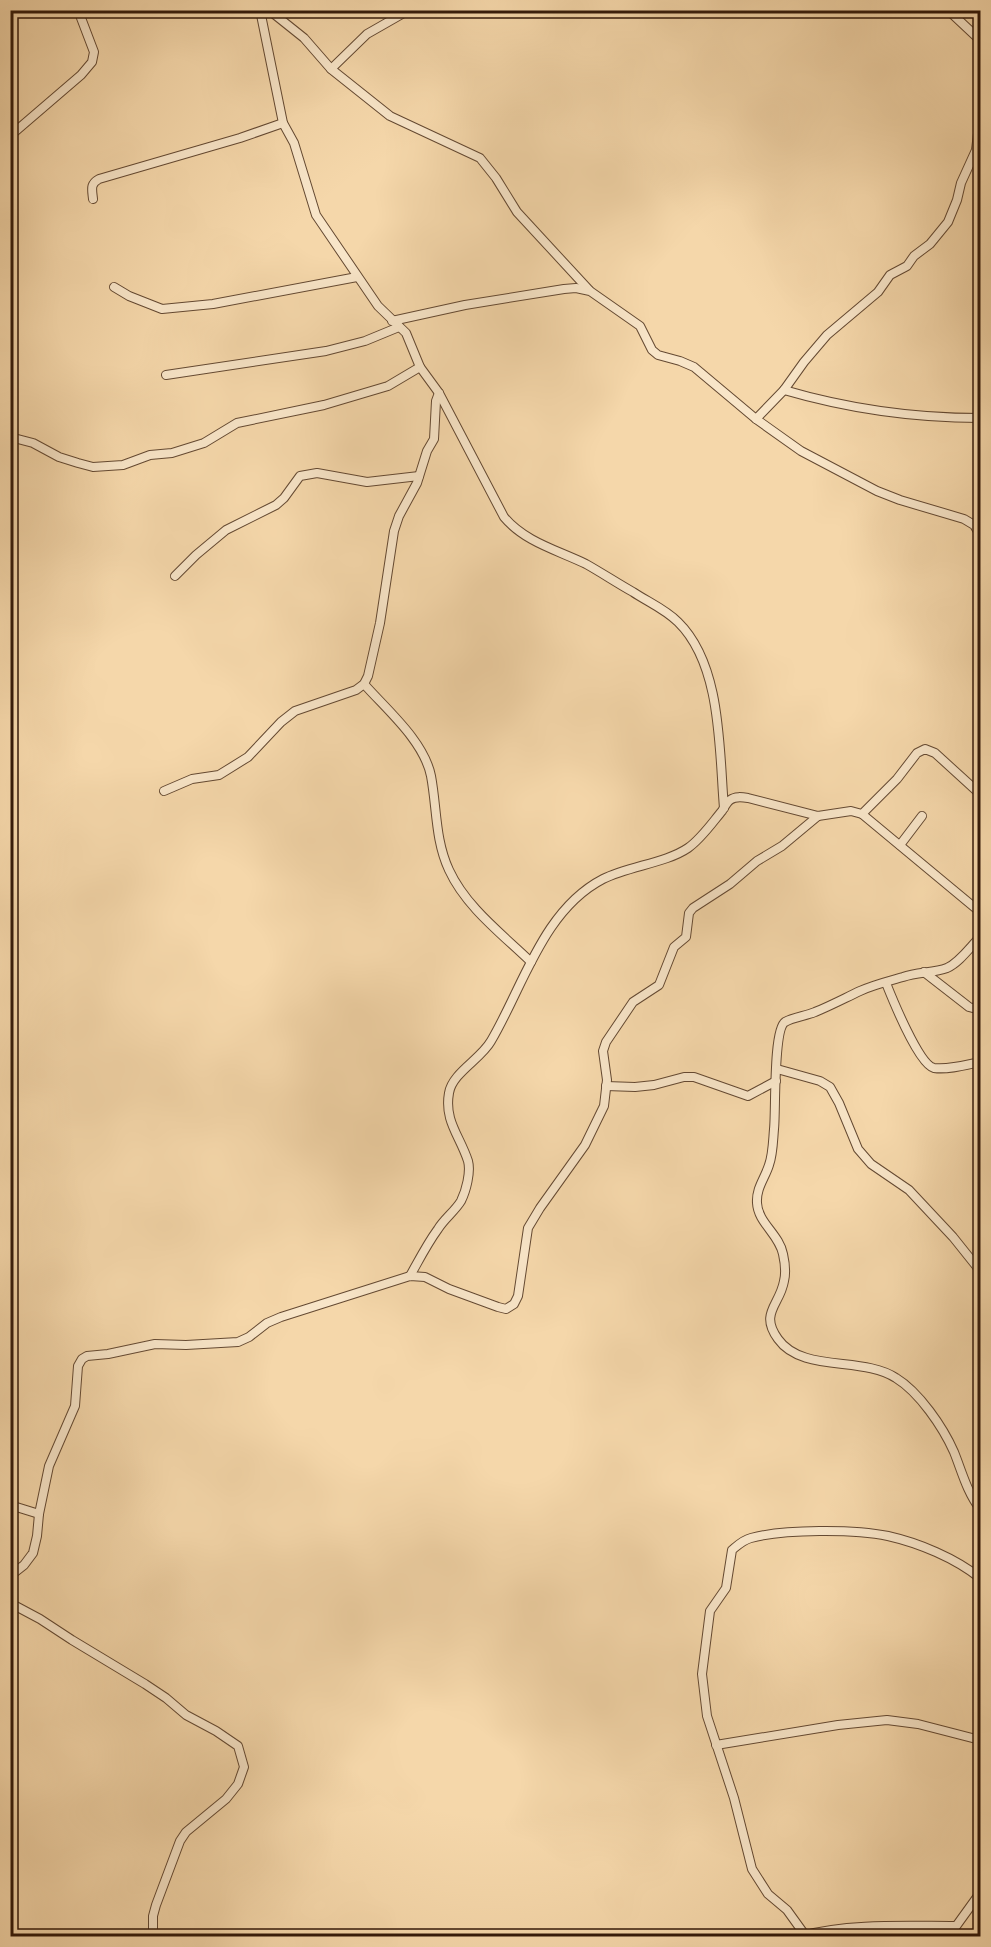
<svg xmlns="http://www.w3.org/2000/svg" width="991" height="1947" viewBox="0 0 991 1947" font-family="Alegreya,serif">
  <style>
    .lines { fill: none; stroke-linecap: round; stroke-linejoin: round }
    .street-casing { stroke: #644932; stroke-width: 10 }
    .street { stroke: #f8e5c8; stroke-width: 8 }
  </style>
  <rect width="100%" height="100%" fill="#f5d7aa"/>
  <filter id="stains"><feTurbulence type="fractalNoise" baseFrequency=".00333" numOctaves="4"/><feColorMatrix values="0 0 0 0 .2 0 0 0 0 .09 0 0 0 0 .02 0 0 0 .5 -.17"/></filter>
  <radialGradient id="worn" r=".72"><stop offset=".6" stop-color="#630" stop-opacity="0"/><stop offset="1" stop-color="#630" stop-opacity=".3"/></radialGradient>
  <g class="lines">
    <defs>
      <g id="street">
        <path d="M260,10L283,123L294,143L316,215L378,306L406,333L420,367L439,393L504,517C525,542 557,550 586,564C602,573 617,583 633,592C648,602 665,609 678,622C722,665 719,750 724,808"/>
        <path d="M269,10L304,38L331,69L390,116L480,158L496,178L517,212L589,290"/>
        <path d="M948,10L980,40"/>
        <path d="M331,69L367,34L409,10"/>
        <path d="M10,136L81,75L92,62L94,52L78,10"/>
        <path d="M93,199C92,189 90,184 99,179L240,138L283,123"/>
        <path d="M114,287L129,296L162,309L213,304L357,277"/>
        <path d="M392,321L465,305L564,289L576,288L590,291L640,326L652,350L658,355L680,361L694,367L756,419L801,451L877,491L900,500L964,519L974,525L980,535"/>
        <path d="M166,375L326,351L365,341L399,327"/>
        <path d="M784,390C849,409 914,418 980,418"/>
        <path d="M756,419L784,390L804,362L827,335L878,292L890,275L907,266L914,256L930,244L948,222L957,200L961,183L976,150L980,117"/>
        <path d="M10,437L33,443L59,457L78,463L93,467L123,465L150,455L172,453L204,443L237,423L324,405L388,386L420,367"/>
        <path d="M175,576L196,555L226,530L276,505L284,498L300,476L317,473L367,482L419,476"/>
        <path d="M364,684C387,710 424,741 431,776C437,808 435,840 449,870C466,907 502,934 531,962"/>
        <path d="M164,791L192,779L219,775L248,757L281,722L295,711L356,690L364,684L368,676L380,623L394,531L399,516L417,483L427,451L434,439L436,401L439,393"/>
        <path d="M862,814L980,912"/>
        <path d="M900,845L922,816"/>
        <path d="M980,937C970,947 960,962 947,968C934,973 917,972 903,977C889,981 873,985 860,991C845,998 830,1006 815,1012C806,1016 793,1017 785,1022C773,1030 776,1112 774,1129C773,1140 773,1154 769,1165C765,1178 756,1188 757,1203C758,1223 779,1234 783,1254C785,1263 786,1273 784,1281C780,1305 759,1313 778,1339C802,1373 863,1356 896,1378C919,1392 943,1427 954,1452C962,1472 967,1492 980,1509"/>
        <path d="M924,972L969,1007L980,1010"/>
        <path d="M886,983C892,998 919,1065 934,1068C948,1070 966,1065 980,1062"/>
        <path d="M777,1069L820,1081L830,1087L839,1103L858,1149L871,1164L909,1190L953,1237L977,1267L980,1275"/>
        <path d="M606,1086L635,1087L654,1085L684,1077H694L748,1096L776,1081"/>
        <path d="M410,1276C419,1260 427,1244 438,1229C444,1219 455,1211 461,1201C466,1191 471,1172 468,1161C460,1136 444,1121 449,1093C452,1073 481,1059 491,1041C523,987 543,910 603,879C629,866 666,863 688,848C701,839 712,823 722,811C724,808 727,802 730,800C735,796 742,797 748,798L818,816L851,811L862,814L897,779L917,753L925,749L935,753L980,794"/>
        <path d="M10,1505L39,1514"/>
        <path d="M10,1576L24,1565L33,1553L37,1536L39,1514L49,1466L75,1406L78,1366L82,1359L87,1356L108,1354L155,1344L186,1345L238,1342L249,1337L267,1323L281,1317L410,1276L425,1277L449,1289L498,1307L506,1309L514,1304L518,1296L528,1228L540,1208L585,1145L604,1106L607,1080L603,1051L606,1042L633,1002L659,985L674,947L686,937L689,913L693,908L730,884L757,861L782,846L818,816"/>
        <path d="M10,1603L40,1619L72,1640L145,1684L166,1698L186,1715L216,1731L238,1746L244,1767L238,1784L226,1799L186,1832L180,1841L156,1905L153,1916V1936"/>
        <path d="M716,1745L838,1725L887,1720L918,1724L980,1740"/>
        <path d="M805,1935L787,1910L768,1894L752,1869L734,1798L707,1716L702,1674L710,1611L726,1588L732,1550C738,1545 743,1540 751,1538C784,1529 855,1529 888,1536C919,1543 955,1558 980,1578"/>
        <path d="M801,1936C849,1923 905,1926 955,1926"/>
        <path d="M949,1936L980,1893"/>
      </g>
    </defs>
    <use href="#street" class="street-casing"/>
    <use href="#street" class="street"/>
  </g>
  <rect width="991" height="1947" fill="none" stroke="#f5d7aa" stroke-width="36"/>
  <rect x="12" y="12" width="967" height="1923" fill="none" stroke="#341a0a" stroke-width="3"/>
  <rect x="18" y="18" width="955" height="1911" fill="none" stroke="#341a0a" stroke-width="1.5"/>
  <rect width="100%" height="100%" filter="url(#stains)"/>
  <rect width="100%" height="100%" fill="url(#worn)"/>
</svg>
